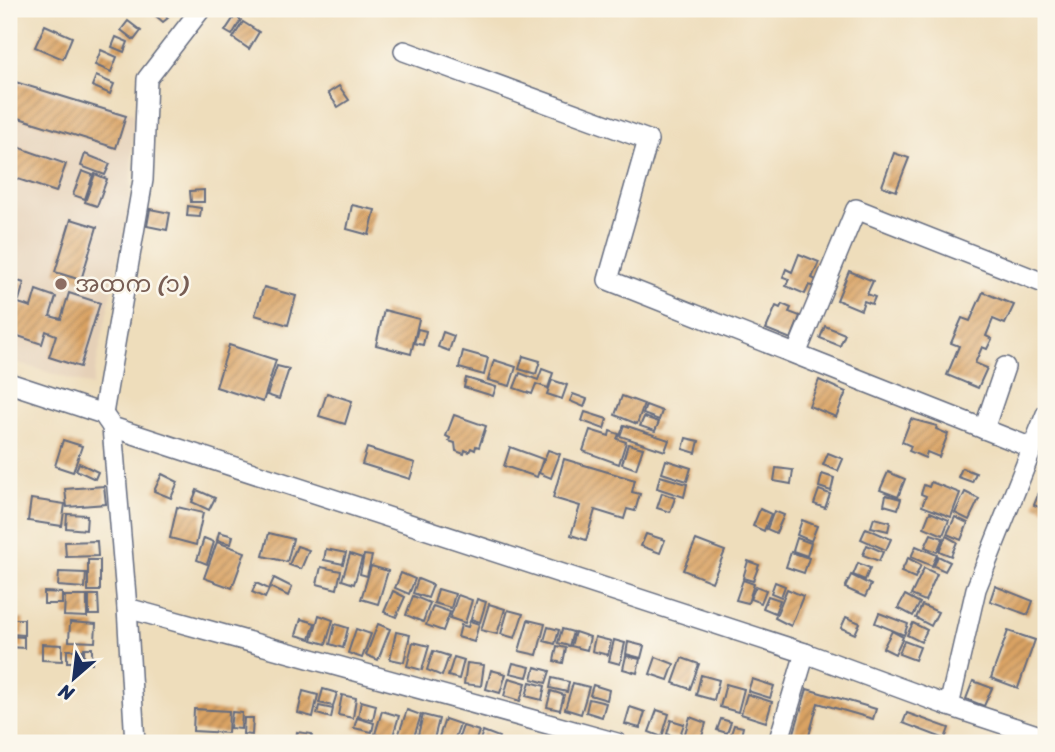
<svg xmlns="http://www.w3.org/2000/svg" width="1055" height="752" viewBox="0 0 1055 752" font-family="Sriracha,'Noto Sans Myanmar',sans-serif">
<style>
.built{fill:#e5d0b7}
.building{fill:url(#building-hatch)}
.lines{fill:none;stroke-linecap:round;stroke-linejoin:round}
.minor-casing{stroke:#656c7f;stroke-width:22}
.minor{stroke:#fff;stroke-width:19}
.education-dot{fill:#8d6e63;stroke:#fbf7ec;stroke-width:2.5}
.labels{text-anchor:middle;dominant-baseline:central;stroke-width:5;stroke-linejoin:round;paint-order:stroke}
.education-label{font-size:23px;fill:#785e54;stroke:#fbf7ec;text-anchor:start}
</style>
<defs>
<pattern id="building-hatch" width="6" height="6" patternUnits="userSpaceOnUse" patternTransform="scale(1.75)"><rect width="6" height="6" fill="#daa363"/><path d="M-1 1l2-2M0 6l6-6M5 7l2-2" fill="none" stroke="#b08555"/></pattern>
</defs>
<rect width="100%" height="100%" fill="#fbf7ec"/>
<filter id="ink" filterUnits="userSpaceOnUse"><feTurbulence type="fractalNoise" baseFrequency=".0143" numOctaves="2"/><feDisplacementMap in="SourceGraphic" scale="14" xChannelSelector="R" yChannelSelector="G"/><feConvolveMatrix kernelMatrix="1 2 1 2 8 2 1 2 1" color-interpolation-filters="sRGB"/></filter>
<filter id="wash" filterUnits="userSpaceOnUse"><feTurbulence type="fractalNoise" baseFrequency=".00686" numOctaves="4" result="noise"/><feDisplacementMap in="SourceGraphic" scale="28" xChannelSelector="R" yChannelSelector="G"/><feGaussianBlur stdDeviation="1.57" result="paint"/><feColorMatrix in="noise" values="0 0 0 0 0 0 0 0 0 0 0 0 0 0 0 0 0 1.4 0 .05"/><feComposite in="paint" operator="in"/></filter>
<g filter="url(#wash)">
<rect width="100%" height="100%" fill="#edb"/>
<path class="built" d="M9,77l125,36 -5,95 -37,178 -83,-26z"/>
<g id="blocks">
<g class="building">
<path d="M139,9h18l11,9 -5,4 -14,-12 -3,4z"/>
<path d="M235,16l6,4 -9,15 -7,-4z"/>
<path d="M128,21l13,10 -7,9 -13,-10z"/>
<path d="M243,22l16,10 -10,17 -16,-11z"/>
<path d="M45,25l27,12 -9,22 -28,-12z"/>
<path d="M116,37l12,5 -4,10 -12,-5z"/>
<path d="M101,50l16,7 -6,15 -16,-7z"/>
<path d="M96,76l18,8 -4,10 -18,-8z"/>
<path d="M12,81l114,35 -10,32 -107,-33v-23z"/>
<path d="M339,86l10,14 -11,7 -10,-14z"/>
<path d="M9,144l57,20 -10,28 -47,-16z"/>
<path d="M894,153l15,5 -13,33 -14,-5z"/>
<path d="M85,154l25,10 -5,11 -24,-9z"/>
<path d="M82,171l11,4 -8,24 -12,-4z"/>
<path d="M95,174l12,5 -10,27 -12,-4z"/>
<path d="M204,190v12h-13l-1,-11z"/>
<path d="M352,205l23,5 -6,25 -22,-6z"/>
<path d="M188,206l13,2 -1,9 -13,-1z"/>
<path d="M150,209l20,4 -3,17 -20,-4z"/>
<path d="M71,219l26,8 -16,53 -26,-8z"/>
<path d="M799,254l20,8 -7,16 4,2 -2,7 -5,-2 -4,9 -19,-8 3,-7 -6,-2 3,-8 6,3z"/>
<path d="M849,271l24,10 -6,13 8,3 -3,7 -8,-3 -3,9 -24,-10z"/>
<path d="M9,278l15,5 -5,17 -10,-4z"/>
<path d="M264,287l32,9 -8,29 -33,-10z"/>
<path d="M36,290l20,7 -6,19 11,3 8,-26 31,10 -20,64 -31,-10 7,-22 -10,-4 -4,13 -33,-11v-33l22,7z"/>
<path d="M983,292l31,13 -9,19 -12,-5 -7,17 6,3 -5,10 -5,-2 -7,16 12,5 -9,20 -31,-13 12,-29 -8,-3 11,-25 8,3z"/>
<path d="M782,304l9,4 -2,4 11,4 -9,23 -25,-10 10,-23 4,2z"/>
<path d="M384,310l35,9 -8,35 -35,-9z"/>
<path d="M825,326l20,8 -5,12 -20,-8z"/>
<path d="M418,329l8,2 -3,14 -9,-2z"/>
<path d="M443,332l11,4 -5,15 -11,-4z"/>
<path d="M229,345l47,15 -13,42 -47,-15z"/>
<path d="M463,351l25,7 -4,17 -25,-7z"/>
<path d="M523,356l17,5 -4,13 -17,-5z"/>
<path d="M494,360l22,7 -6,19 -22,-6z"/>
<path d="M277,366l12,3 -10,30 -12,-4z"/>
<path d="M542,369l11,4 -5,15 -12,-4 -4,10 -18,-6 6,-15 18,7z"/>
<path d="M466,378l30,9 -3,9 -29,-9z"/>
<path d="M552,380l15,5 -5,14 -15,-5z"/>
<path d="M819,380l27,12 -10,25 -27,-11z"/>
<path d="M327,393l25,8 -7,23 -26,-8z"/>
<path d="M573,394l14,5 -3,8 -14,-6z"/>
<path d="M622,396l22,8 -7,20 -22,-9z"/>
<path d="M646,405l16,6 -3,9 -16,-6z"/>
<path d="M585,412l22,7 -3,10 -22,-8z"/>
<path d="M454,415l32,11 -7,21 -3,-1 -1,4 -4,-2 -2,4 -4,-2 -1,4 -8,-3 -1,-8 -6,-2 1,-3 -4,-2z"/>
<path d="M644,417l15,5 -4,9 -15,-5z"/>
<path d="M911,419l26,7 -1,3 12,5 -9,23 -12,-5 -2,6 -16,-7 2,-5 -9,-4z"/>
<path d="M624,425l45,15 -4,11 -45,-15z"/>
<path d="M590,430l19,6 1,-5 9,3 -2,5 9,3 -7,22 -36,-13z"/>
<path d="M686,438l13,3 -3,12 -13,-4z"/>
<path d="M63,440l19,6 -9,26 -18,-6z"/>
<path d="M628,444l15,4 -7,21 -14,-5z"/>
<path d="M510,447l33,12 -6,18 -33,-11z"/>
<path d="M367,448l48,15 -5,16 -48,-15z"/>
<path d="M548,450l12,4 -9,24 -12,-5z"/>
<path d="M828,453l15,6 -5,12 -15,-6z"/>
<path d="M564,459l71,21 -3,12 8,2 -5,17 -8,-2 -3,10 -29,-9 -9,30 -15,-5 9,-29 -27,-8z"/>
<path d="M666,460l25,8 -4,13 -25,-8z"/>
<path d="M79,463l19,9 -3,7 -19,-9z"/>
<path d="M776,468l17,2 -2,14 -17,-3z"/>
<path d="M962,468l14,5 -4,9 -14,-5z"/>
<path d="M888,472l17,7 -7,18 -18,-7z"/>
<path d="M162,474l16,8 -7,16 -17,-7z"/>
<path d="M822,474l12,4 -3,13 -12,-4z"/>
<path d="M1046,475v35l-12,-5z"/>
<path d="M660,476l27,8 -3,13 -27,-9z"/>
<path d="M931,482l29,11 -9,24 -29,-11 4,-10 -5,-2 3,-9 5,2z"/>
<path d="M104,486l2,18 -39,3 -2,-18z"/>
<path d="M197,490l18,8 -6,12 -17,-8z"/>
<path d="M819,490l11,4 -5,14 -11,-4z"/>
<path d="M965,492l14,7 -10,21 -14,-7z"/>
<path d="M662,493l13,5 -5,14 -13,-4z"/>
<path d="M886,495l15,4 -3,10 -14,-4z"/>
<path d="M31,499l34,5 -3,22 -34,-5z"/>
<path d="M177,507l26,6 -7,32 -26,-7z"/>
<path d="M760,509l11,5 -7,17 -11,-5z"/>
<path d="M774,511l10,4 -8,18 -9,-4z"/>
<path d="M930,512l19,8 -6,15 -19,-8z"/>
<path d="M67,514l20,1 -1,15 -20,-2z"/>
<path d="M955,517l13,6 -7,17 -14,-6z"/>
<path d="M874,518l16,4 -2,9 -17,-4z"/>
<path d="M802,520l15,6 -6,15 -14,-6z"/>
<path d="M866,528l25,11 -5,11 -25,-11z"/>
<path d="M219,532l14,4 -2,8 -14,-4z"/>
<path d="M269,533l24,6 -6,23 -24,-6z"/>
<path d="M646,534l19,6 -5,13 -19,-7z"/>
<path d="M931,534l12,4 -6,14 -12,-5z"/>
<path d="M946,536l11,6 -6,14 -12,-5z"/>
<path d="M204,538l10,4 -7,22 -10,-4z"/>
<path d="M797,538l14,5 -4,13 -14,-5z"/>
<path d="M696,540l29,11 -13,31 -29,-12z"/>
<path d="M97,541l1,15 -32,1 -1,-15z"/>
<path d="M217,542l28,10 -13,36 -28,-10z"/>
<path d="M867,545l16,7 -4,9 -16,-6z"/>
<path d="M297,546l12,4 -8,19 -12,-4z"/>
<path d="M916,546l21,9 -5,11 -21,-9z"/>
<path d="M326,549l20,4 -3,11 -19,-4z"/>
<path d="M791,552l18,6 -5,15 -18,-6z"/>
<path d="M350,554l12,4 -8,26 -12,-4z"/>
<path d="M364,555l8,1 -5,20 -7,-2z"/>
<path d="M938,556l12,6 -5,9 -11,-5z"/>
<path d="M908,558l13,7 -6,13 -14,-6z"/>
<rect x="88" y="560" width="12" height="31"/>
<path d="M748,561l11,4 -6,16 -10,-3z"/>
<path d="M858,563l12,5 -5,12 -12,-5z"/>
<path d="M371,566l17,5 -10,33 -17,-5z"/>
<path d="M321,567l20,4 -4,18 -20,-5z"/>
<path d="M924,568l13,6 -12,27 -14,-6z"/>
<path d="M59,572l27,1 -1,15 -27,-2z"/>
<path d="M401,573l14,6 -6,15 -14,-6z"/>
<path d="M851,575l20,10 -6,12 -20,-9z"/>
<path d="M274,578l18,9 -4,9 -18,-9z"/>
<path d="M418,579l15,6 -5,13 -15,-5z"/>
<path d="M743,580l11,4 -6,19 -12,-3z"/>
<path d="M775,582l10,4 -4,11 -10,-4z"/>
<path d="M256,583l13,6 -4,9 -13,-6z"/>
<path d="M756,586l10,4 -5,13 -11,-4z"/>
<path d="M995,586l38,15 -5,14 -38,-14z"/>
<path d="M438,589l17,5 -4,14 -17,-5z"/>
<path d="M787,589l16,7 -12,30 -16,-8z"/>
<path d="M393,591l12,6 -9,20 -12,-5z"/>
<path d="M44,592l18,1v11h-18z"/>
<path d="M89,595h9l1,20h-10z"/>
<path d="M458,595l14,5 -7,23 -15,-5z"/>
<path d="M905,595l15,8 -7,13 -15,-8z"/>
<path d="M65,596h22v21l-23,-1z"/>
<path d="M413,596l17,7 -7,19 -17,-7z"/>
<path d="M768,596l12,4 -5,13 -12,-5z"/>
<path d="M477,599l9,3 -6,20 -9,-3z"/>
<path d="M489,604l16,5 -8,25 -16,-4z"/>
<path d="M922,605l16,7 -7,14 -15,-8z"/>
<path d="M433,606l17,6 -7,19 -17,-6z"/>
<path d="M508,610l15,4 -8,24 -14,-4z"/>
<path d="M879,613l29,11 -4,11 -29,-12z"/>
<path d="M319,615l14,5 -7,24 -14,-4z"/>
<path d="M846,617l14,6 -5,11 -14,-6z"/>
<path d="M9,619h15v16l-15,-1z"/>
<path d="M301,619l14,4 -5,16 -14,-4z"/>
<path d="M528,620l17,4 -8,31 -18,-4z"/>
<path d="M470,621l9,3 -5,18 -16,-5 3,-12 7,2z"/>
<path d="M70,622l26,2 -1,18 -26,-1z"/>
<path d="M913,623l14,7 -6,12 -14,-7z"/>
<path d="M335,624l13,4 -5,20 -13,-4z"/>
<path d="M378,624l12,5 -12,31 -12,-5z"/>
<path d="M548,627l11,3 -4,14 -11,-3z"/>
<path d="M356,629l15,5 -9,24 -14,-5z"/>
<path d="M562,629l11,3 -4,14 -11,-3z"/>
<path d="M892,631l11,6 -8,17 -12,-6z"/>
<path d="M1008,631l27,9 -17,48 -27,-10z"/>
<path d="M396,632l14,3 -6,27 -14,-3z"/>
<path d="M575,632l15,5 -3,13 -16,-4z"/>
<path d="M9,636l15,1v11l-15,-1z"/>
<path d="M595,637l16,4 -3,14 -16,-4z"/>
<path d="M614,640l11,3 -5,21 -11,-3z"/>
<path d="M904,641l16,6 -5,13 -16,-6z"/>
<path d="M413,642l16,4 -7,24 -15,-4z"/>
<path d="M628,642l16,4 -3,12 -15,-4z"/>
<path d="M42,644l20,1v16l-20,-1z"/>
<path d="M557,646l9,2 -3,15 -9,-2z"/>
<rect x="84" y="648" width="8" height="15"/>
<rect x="67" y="650" width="15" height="12"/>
<path d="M433,651l16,5 -7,20 -15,-6z"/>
<path d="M626,656l14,3 -3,14 -14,-4z"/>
<path d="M454,657l10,3 -5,19 -11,-3z"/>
<path d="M656,657l18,7 -6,16 -18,-6z"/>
<path d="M682,658l17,6 -9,25 -17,-6z"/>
<path d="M467,663l17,2 -3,21 -17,-2z"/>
<path d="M513,663l17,4 -3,10 -17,-4z"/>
<path d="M535,667l15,4 -4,12 -14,-4z"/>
<path d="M491,670l15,4 -6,19 -14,-4z"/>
<path d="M701,675l18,5 -5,20 -18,-5z"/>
<path d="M509,678l17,5 -6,18 -16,-5z"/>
<path d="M552,678l17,4 -2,10 -17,-4z"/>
<path d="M752,679l22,7 -4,12 -22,-7z"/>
<path d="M973,681l19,7 -8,18 -18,-7z"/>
<path d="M530,682l15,4 -3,14 -16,-4z"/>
<path d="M573,683l16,4 -8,27 -16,-5z"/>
<path d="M726,684l18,5 -6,23 -18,-5z"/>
<path d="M593,685l16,5 -2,10 -17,-5z"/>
<path d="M323,689l14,4 -4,13 -14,-3z"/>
<path d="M807,689l69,20 -3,10 -55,-16 -11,40h-16z"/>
<path d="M303,691l15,4 -5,22 -15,-4z"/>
<path d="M551,691l13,4 -4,15 -13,-3z"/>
<path d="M747,694l25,8 -6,20 -25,-8z"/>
<path d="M342,695l14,3 -3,20 -15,-3z"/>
<path d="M589,699l17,4 -4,14 -16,-5z"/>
<path d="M361,701l15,4 -3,15 -15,-3z"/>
<path d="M319,706l14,3 -2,9 -14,-4z"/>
<path d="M630,707l15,5 -5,16 -15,-4z"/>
<path d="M194,709l35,2 -1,22 -35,-2z"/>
<path d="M407,710l14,5 -9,28 -15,-4z"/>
<path d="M657,710l12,4 -7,23 -13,-5z"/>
<path d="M382,711l17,5 -7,23 -17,-5z"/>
<path d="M232,712l10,1 -1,16 -11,-1z"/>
<path d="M907,713l42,15 -4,11 -42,-16z"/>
<path d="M423,715l16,4 -6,24h-17z"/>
<path d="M690,717l16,6 -6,20h-18z"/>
<path d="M244,718h9l-1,17 -9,-1z"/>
<path d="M357,718l17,5 -2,9 -18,-4z"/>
<path d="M445,719l15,5 -7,19h-16z"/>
<path d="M721,719l10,3 -4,11 -10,-3z"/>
<path d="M671,720l13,4 -5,14 -12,-4z"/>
<path d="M734,725l9,2 -3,13 -10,-3z"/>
<path d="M463,726l16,5 -4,12h-18z"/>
<path d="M483,731l16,6 -2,6h-18z"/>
<path d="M297,732l15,2 -1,9 -15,-2z"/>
</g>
</g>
</g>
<g filter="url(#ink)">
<use href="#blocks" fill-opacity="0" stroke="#656c7f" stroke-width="2"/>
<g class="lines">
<defs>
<g id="minor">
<path d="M404,51l244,89 -40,140 424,168"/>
<path d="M796,354l60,-145 190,75"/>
<path d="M9,383l94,31 9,13 693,226 144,53 97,32"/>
<path d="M103,414l40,-234 4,-101 54,-70"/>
<path d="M112,427l15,181 8,135"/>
<path d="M984,429l21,-62"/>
<path d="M127,608l490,135"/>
<path d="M949,706l27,-117 70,-175"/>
<path d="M778,743l27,-90"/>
</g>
</defs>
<use href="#minor" class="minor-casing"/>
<use href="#minor" class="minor"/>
</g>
</g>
<circle class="education-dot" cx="61" cy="284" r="7"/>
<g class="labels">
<g class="education-label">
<text x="75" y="284">အထက (၁)</text>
</g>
</g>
<rect width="1055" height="752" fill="none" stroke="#fbf7ec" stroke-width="35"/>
<g transform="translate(74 678) rotate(208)" stroke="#fbf7ec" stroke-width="5" paint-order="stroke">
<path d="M0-5L12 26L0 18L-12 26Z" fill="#1b2f5e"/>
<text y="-10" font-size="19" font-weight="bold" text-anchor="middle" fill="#1b2f5e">N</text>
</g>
</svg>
